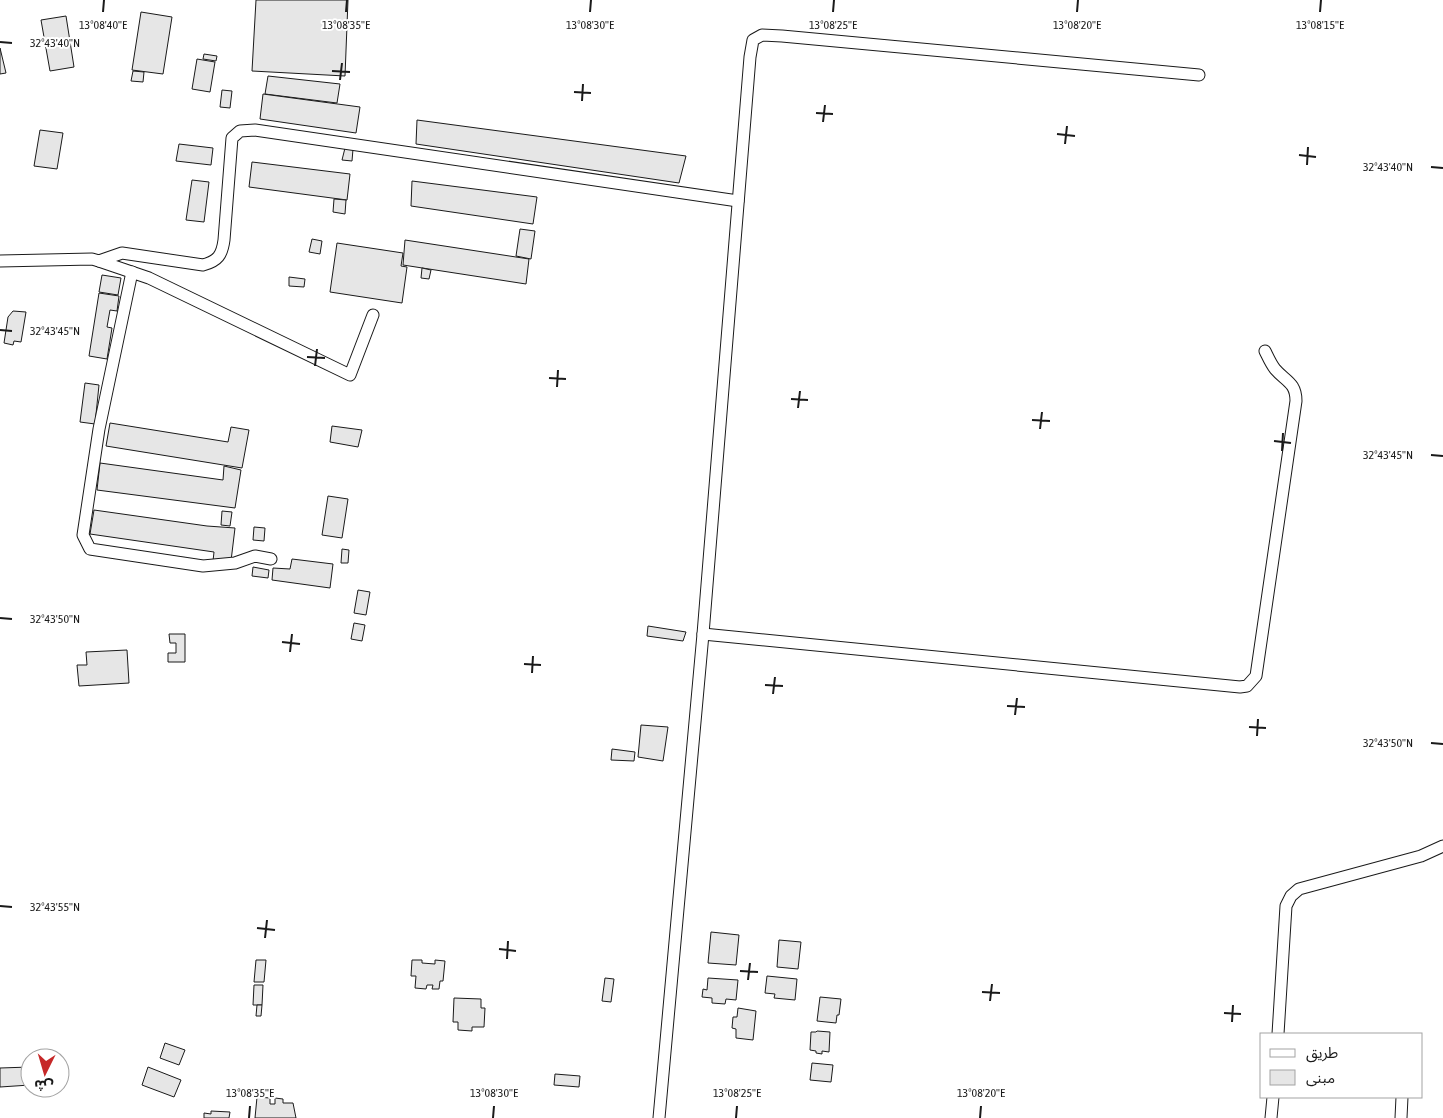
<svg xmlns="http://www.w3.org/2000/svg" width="1443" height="1118" viewBox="0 0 1443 1118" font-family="'Asap Condensed','Noto Sans Arabic',sans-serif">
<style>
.building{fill:#e6e6e6;stroke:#1a1a1a}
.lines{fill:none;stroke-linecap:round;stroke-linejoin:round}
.minor-casing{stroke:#1a1a1a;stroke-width:13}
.minor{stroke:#fff;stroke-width:11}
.ticks{fill:none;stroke:#1a1a1a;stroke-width:2}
.ticks-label{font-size:12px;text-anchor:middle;fill:#1a1a1a;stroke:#fff;stroke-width:4;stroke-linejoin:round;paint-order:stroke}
</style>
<rect width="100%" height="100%" fill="#fff"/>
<g class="building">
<path d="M256,0h92l-3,76 -93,-5z"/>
<path d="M141,12l31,5 -9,57 -31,-4z"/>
<path d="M66,16l8,51 -24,4 -9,-51z"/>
<path d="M0,48l6,25 -6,1z"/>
<path d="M204,54l13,2 -1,5 -13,-2z"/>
<path d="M197,59l18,3 -5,30 -18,-3z"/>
<path d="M133,71l11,1 -1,10 -12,-1z"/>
<path d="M268,76l72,8 -3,19 -72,-9z"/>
<path d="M222,90l10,1 -2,17 -10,-1z"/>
<path d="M263,94l97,13 -4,26 -96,-14z"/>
<path d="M417,120l269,36 -7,27 -263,-39z"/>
<path d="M40,130l23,3 -6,36 -23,-3z"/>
<path d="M179,144l34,4 -2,17 -35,-4z"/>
<path d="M345,148l8,1 -1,12 -10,-1z"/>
<path d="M252,162l98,12 -3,26 -98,-13z"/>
<path d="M192,180l17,2 -5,40 -18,-2z"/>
<path d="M412,181l125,16 -4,27 -122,-18z"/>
<path d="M334,199l12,1 -1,14 -12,-2z"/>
<path d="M520,229l15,2 -4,28 -15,-3z"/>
<path d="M312,239l10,2 -2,13 -11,-2z"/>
<path d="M405,240l124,19 -3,25 -123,-19z"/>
<path d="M337,243l66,10 -2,13 6,1 -5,36 -72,-11z"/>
<path d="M422,268l9,2 -2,9 -8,-1z"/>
<path d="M102,275l19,3 -3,17 -19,-3z"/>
<path d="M289,277l16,2 -1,8 -15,-1z"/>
<path d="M99,293l20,3 -2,15 -7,-1 -3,17 5,1 -5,31 -18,-3z"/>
<path d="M13,311l13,1 -5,30 -7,-1 -1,4 -9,-2 4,-26z"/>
<path d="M85,383l14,2 -4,39 -15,-2z"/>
<path d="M110,423l118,19 3,-15 18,3 -7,38 -136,-22z"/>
<path d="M332,426l30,4 -4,17 -28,-5z"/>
<path d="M100,463l123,17 1,-14 17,4 -6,38 -138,-18z"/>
<path d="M328,496l20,3 -6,39 -20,-3z"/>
<path d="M94,510l113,16 28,2 -4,33h-18l1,-9 -124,-18z"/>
<path d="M222,511l10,1 -2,14 -9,-1z"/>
<path d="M254,527l11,1 -1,13 -11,-1z"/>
<path d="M342,549l7,1 -1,13h-7z"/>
<path d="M292,559l41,5 -3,24 -58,-8 1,-12 17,1z"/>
<path d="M253,567l16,3 -1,8 -16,-2z"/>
<path d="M358,590l12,2 -4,23 -12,-2z"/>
<path d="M354,623l11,2 -3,16 -11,-2z"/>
<path d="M648,626l38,6 -3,9 -36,-5z"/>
<path d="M169,634h16v28h-17v-9h8v-10h-6z"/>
<path d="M127,650l2,33 -50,3 -2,-21h10l-1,-13z"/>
<path d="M641,725l27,2 -5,34 -25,-4z"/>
<path d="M612,749l23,3 -1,9 -23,-1z"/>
<path d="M711,932l28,3 -3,30 -28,-2z"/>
<path d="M779,940l22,2 -3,27 -21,-2z"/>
<path d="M256,960h10l-2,22h-10z"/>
<path d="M412,960h10v3l13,1v-4l10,1 -2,20h-3l-1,8h-7l1,-4h-6l-1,4 -11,-1 1,-12h-5z"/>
<path d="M767,976l30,3 -2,21 -21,-2 1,-4 -10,-1z"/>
<path d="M605,978l9,1 -3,23 -9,-1z"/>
<path d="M708,978l30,2 -2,20 -10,-1 -1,5 -13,-1v-5l-10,-1 1,-8 4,1z"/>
<path d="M254,985h9l-1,20h-9z"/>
<path d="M820,997l21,2 -2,16h-2l-1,8 -19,-2z"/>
<path d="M454,998l27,1v9h4l-1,19h-12v4l-14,-1v-8h-5z"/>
<path d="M257,1005h5l-1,11h-5z"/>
<path d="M738,1008l18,3 -3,29 -17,-2v-9l-4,-1 1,-11h4z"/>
<path d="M817,1031l13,1 -1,20 -7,-1v3l-6,-1v-2l-6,-1 1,-18h5z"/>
<path d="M165,1043l20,7 -6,15 -19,-7z"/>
<path d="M812,1063l21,2 -2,17 -21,-2z"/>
<path d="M30,1067v18l-30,2v-19z"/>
<path d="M148,1067l33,13 -7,17 -32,-12z"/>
<path d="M555,1074l25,2 -1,11 -25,-2z"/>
<path d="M257,1097l13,1v6h5v-6l8,1v4h10l3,15h-41z"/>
<path d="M211,1111l19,1 -1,6h-25v-5l7,1z"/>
</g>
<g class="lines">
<defs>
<g id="minor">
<path d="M0,261l92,-2 7,2 23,-8 81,12c15,-4 19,-10 21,-25l8,-102 8,-7 15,-1 483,71"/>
<path d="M99,261l50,17 201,97 23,-60"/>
<path d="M132,272l-33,157 -16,106 7,14 113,17 32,-3 20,-7 16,3"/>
<path d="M703,634l537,53 7,-1 9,-10 40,-275c0,-19 -11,-20 -21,-32 -4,-5 -7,-12 -10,-18"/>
<path d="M1278,1034l8,-128 5,-10 8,-7 122,-33 22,-10"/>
<path d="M659,1118l44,-484 47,-577 3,-17 9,-5 20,1 417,39"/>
<path d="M1271,1118l2,-21"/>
<path d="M1401,1118l1,-21"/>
</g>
</defs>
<use href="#minor" class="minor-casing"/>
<use href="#minor" class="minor"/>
</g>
<path class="ticks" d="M103,12l1,-12M346,12l1,-12M590,12l1,-12M833,12l1,-12M1077,12l1,-12M1320,12l1,-12M0,42l12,1M332,71l18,1M340,80l2,-17M574,92l17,1M582,101l1,-17M816,113l17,1M823,122l2,-17M1057,134l18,2M1065,144l2,-18M1299,155l17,2M1307,165l1,-18M1431,167l12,1M0,330l12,1M307,357l18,1M315,366l2,-17M549,378l17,1M557,387l1,-17M791,399l17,1M798,408l2,-17M1032,420l18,1M1040,429l2,-17M1274,441l17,2M1282,451l1,-18M1431,455l12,1M0,618l12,1M282,642l18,2M290,652l2,-18M524,664l17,1M532,673l1,-17M765,685l18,1M773,694l2,-17M1007,706l18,1M1015,715l2,-17M1249,727l17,1M1257,736l1,-17M1431,743l12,1M0,906l12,1M257,928l18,2M265,938l2,-18M499,949l17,2M507,959l1,-18M740,971l18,1M748,980l2,-17M982,992l18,1M990,1001l2,-17M1224,1013l17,1M1232,1022l1,-17M249,1118l1,-12M493,1118l1,-12M736,1118l1,-12M980,1118l1,-12"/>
<g class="ticks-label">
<text x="103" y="29">13°08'40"E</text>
<text x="346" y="29">13°08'35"E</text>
<text x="590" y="29">13°08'30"E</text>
<text x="833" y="29">13°08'25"E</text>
<text x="1077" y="29">13°08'20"E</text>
<text x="1320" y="29">13°08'15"E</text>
<text x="55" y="47">32°43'40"N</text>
<text x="1388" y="171">32°43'40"N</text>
<text x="55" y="335">32°43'45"N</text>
<text x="1388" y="459">32°43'45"N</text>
<text x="55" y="623">32°43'50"N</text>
<text x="1388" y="747">32°43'50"N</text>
<text x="55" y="911">32°43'55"N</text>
<text x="250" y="1097">13°08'35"E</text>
<text x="494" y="1097">13°08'30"E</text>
<text x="737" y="1097">13°08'25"E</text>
<text x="981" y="1097">13°08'20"E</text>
</g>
<rect x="1260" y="1033" width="162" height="65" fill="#ffffff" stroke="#a3a3a3"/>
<rect x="1270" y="1049" width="25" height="8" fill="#ffffff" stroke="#a3a3a3"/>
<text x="1306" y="1058" font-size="15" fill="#1a1a1a">طريق</text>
<rect x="1270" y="1070" width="25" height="15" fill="#e6e6e6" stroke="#a3a3a3"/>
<text x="1306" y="1083" font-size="15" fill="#1a1a1a">مبنى</text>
<g transform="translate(45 1073) rotate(185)"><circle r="24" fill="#ffffff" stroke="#a3a3a3"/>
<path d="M0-4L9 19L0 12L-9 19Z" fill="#c62828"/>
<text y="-8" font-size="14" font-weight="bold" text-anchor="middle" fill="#1a1a1a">ش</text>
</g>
</svg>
